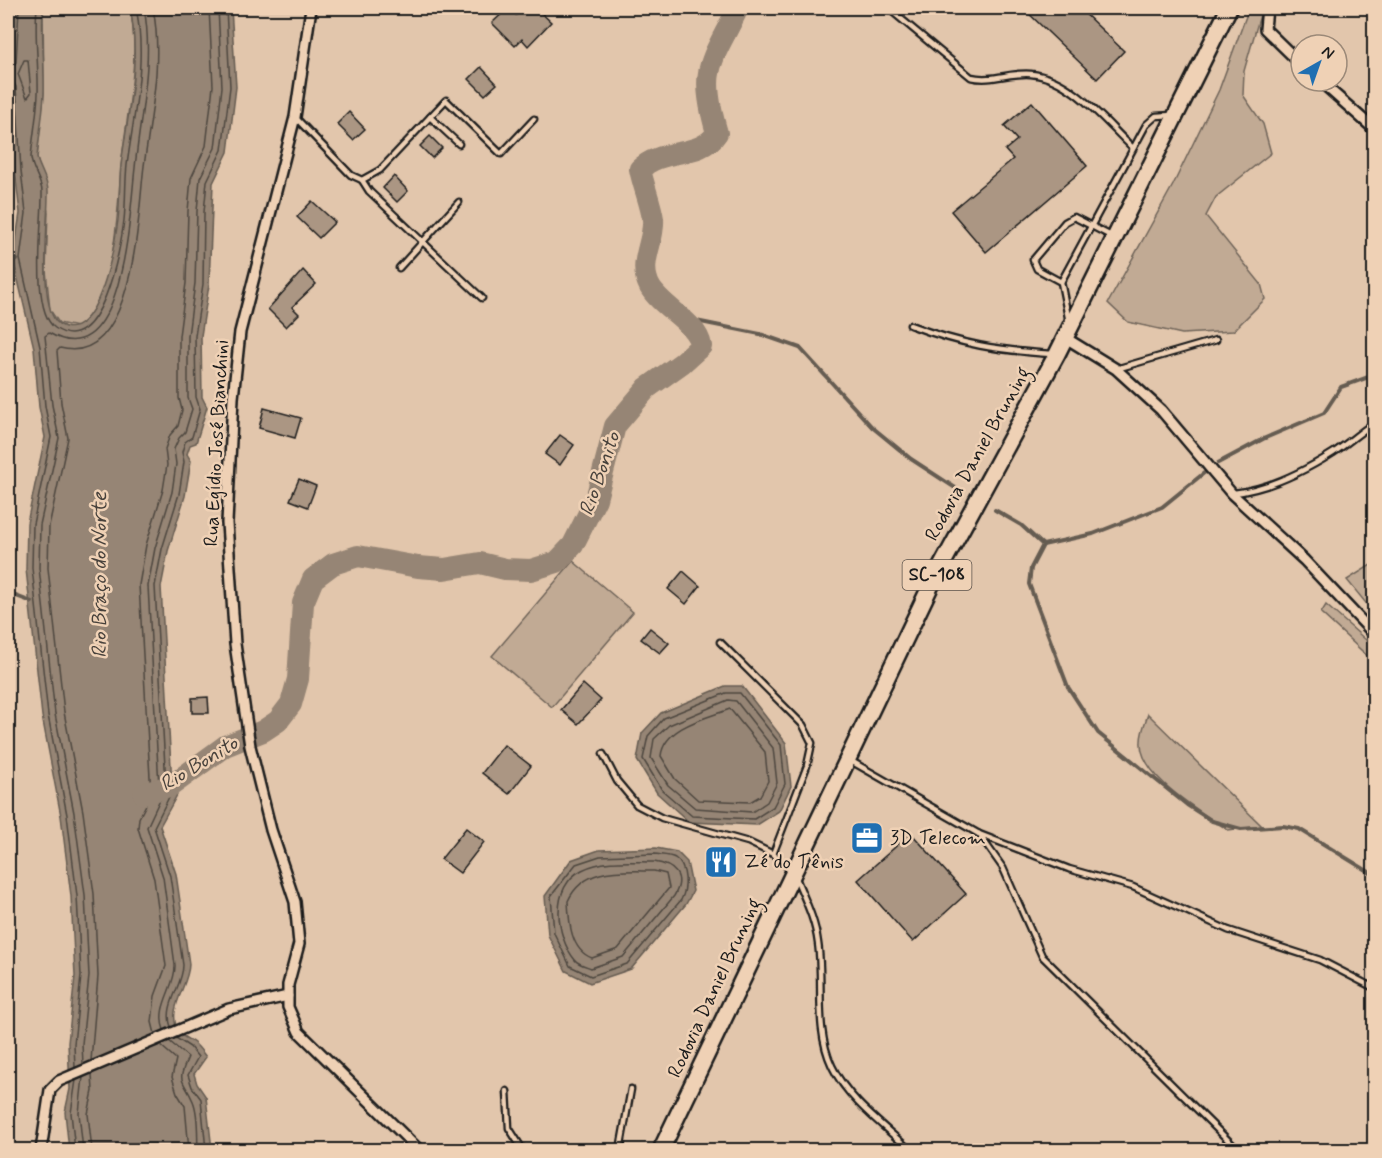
<svg xmlns="http://www.w3.org/2000/svg" width="1382" height="1158" viewBox="0 0 1382 1158" font-family="Mynerve,sans-serif">
<style>
.green{fill:#c1aa94;stroke:#6e6358;stroke-width:1.5}
.water{fill:#968574;stroke:#655b51;stroke-width:1.5}
.lines{fill:none;stroke-linecap:round;stroke-linejoin:round}
.shore{stroke:#4d463f;stroke-width:1.5}
.stream{stroke:#655b51;stroke-width:4}
.river{stroke:#968574;stroke-width:22}
.building{fill:#ab9683;stroke:#1c1c1c;stroke-width:1.5}
.service-casing{stroke:#1c1c1c;stroke-width:9}
.minor-casing{stroke:#1c1c1c;stroke-width:14}
.primary-casing{stroke:#1c1c1c;stroke-width:20}
.service{stroke:#efd1b5;stroke-width:4.5}
.minor{stroke:#efd1b5;stroke-width:9}
.primary{stroke:#efd1b5;stroke-width:15}
.labels{text-anchor:middle;dominant-baseline:central;stroke-width:5;stroke-linejoin:round;paint-order:stroke}
.shield{fill:#efd1b5;stroke:#5b524a;stroke-width:1.5}
.shield-label{font-size:18px;font-weight:bold;fill:#1c1c1c}
.street-label{font-size:20px;fill:#1c1c1c;stroke:#efd1b5}
.poi-label{font-size:20px;fill:#1c1c1c;stroke:#efd1b5;text-anchor:start}
.water-label{font-size:21px;font-style:italic;fill:#47413b;stroke:#efd1b5}
</style>
<rect width="100%" height="100%" fill="#e2c6ac"/>
<filter id="ink" filterUnits="userSpaceOnUse"><feTurbulence type="fractalNoise" baseFrequency=".0167" numOctaves="2"/><feDisplacementMap in="SourceGraphic" scale="12" xChannelSelector="R" yChannelSelector="G"/><feConvolveMatrix kernelMatrix="1 2 1 2 8 2 1 2 1" color-interpolation-filters="sRGB"/></filter>
<g filter="url(#ink)">
<g class="green">
<path d="M43,8h87c11,54 -4,106 -9,160 -4,44 -4,131 -44,159l-18,-4 -9,-13 -4,-40 2,-58 -11,-54 7,-65z"/>
<path d="M1249,8h13l-18,63 -1,24 20,29 8,29 -55,44 -10,19 55,68 4,15 -32,32 -51,3 -54,-12 -20,-19 65,-118 46,-95z"/>
<path d="M573,561l60,51 -81,95 -60,-51z"/>
<path d="M1374,563v50l-27,-33z"/>
<path d="M1326,605l48,42v15l-53,-49z"/>
<path d="M1148,714l114,112 -34,4c-26,-18 -90,-54 -87,-89 0,-9 4,-18 7,-27z"/>
</g>
<g class="water">
<path d="M13,8h30c-2,28 2,57 1,86 -1,21 -5,42 -7,63 0,7 11,22 11,34 1,25 -11,118 11,133 39,24 56,-82 59,-104 2,-18 1,-37 3,-55 7,-52 20,-105 9,-157h101l5,79 -8,65 -15,31 -4,102 -8,51 1,61 5,10 -11,36 -6,2 -3,9 4,7 -6,35 -17,55 -7,36 11,198 5,10 -17,31 16,48 13,90c0,22 -24,46 -10,68 3,5 10,7 15,11 5,4 8,9 12,14l-12,17 3,10 9,13 6,53h-143l-4,-38 5,-23 -2,-46 7,-67 -4,-80 -10,-80 -19,-100 -16,-147 1,-46 18,-86 -6,-30 -5,-59 -21,-89 7,-46 -5,-41 -5,-99z"/>
<path d="M725,686h17l44,57 5,43 -12,25 -22,14 -68,-3 -32,-29 -20,-33 5,-27 19,-20z"/>
<path d="M656,848l21,4 10,10 6,29 -7,13 -55,65 -41,14 -24,-12 -18,-36 -3,-39 26,-36 28,-10z"/>
</g>
<g class="lines">
<g class="shore">
<path d="M37,8c-3,28 2,57 1,86 -1,21 -5,42 -7,63 0,11 10,22 11,34 1,30 -12,119 13,137 46,33 66,-82 69,-108 2,-18 1,-37 3,-55 7,-52 20,-105 9,-157"/>
<path d="M28,60l3,33 -4,5 -9,-24 6,-14z"/>
<path d="M8,68l5,-2 3,-4 3,-54"/>
<path d="M8,80l5,1 3,6 5,84 5,42 -6,46 20,88 5,59 6,31 -18,87 -1,44 16,147 19,100 10,81 4,80 -7,68 1,24"/>
<path d="M726,693h14l41,52 4,39 -12,23 -19,12 -62,-3 -30,-26 -19,-31 5,-23 16,-18z"/>
<path d="M728,700l8,1 37,47 4,35 -10,19 -15,10 -57,-4 -27,-23 -17,-27 3,-19 15,-14z"/>
<path d="M730,709l35,43 3,29 -8,15 -10,6 -52,-2 -23,-21 -14,-23c3,-29 45,-38 69,-47z"/>
<path d="M655,854c6,1 15,1 20,4 13,9 12,31 6,42l-54,64 -36,12 -21,-10 -16,-33 -3,-37 25,-32 24,-8z"/>
<path d="M654,862c20,3 32,14 20,34l-51,61 -32,11c-5,-2 -13,-4 -16,-8 -20,-24 -25,-74 7,-90 22,-11 48,-8 72,-8z"/>
<path d="M654,871l12,3 3,14 -51,61 -26,9c-22,-8 -23,-37 -24,-57 16,-35 54,-30 86,-30z"/>
<path d="M171,1027c-8,-22 12,-41 12,-62l-13,-89 -16,-49 16,-32 -4,-10 -11,-199 7,-37 17,-55 5,-32 -2,-10 3,-10 7,-5 8,-28 -4,-12 -1,-61 8,-52 1,-72 3,-31 15,-31 8,-63 -4,-79"/>
<path d="M164,1030c-9,-24 12,-43 11,-65l-12,-88 -16,-50 15,-32 -3,-9 -11,-200 7,-38 17,-56 4,-28 -2,-15 5,-11 6,-6 7,-23 -4,-11v-62l7,-53 2,-72 3,-33 15,-30 7,-61 -4,-79"/>
<path d="M155,1034l-3,-12 3,-26 11,-30 -12,-87 -16,-51 1,-10 12,-23 -12,-210 7,-40 17,-55 4,-25 -2,-16 5,-14 8,-9 4,-16 -3,-12v-62l7,-53 2,-72 3,-33 15,-32 7,-60 -4,-78"/>
<path d="M176,1038l14,9 8,10 -10,18 4,12 9,12 5,51"/>
<path d="M169,1041l19,16c-12,28 -5,20 5,44 6,14 4,35 5,49"/>
<path d="M160,1045l16,14 -4,18 5,16 8,13 4,44"/>
<path d="M91,1061l7,-85 -4,-82 -11,-82 -19,-100 -16,-144 1,-42 19,-88 -7,-35 -4,-52 3,-3c76,20 78,-138 84,-182 7,-52 19,-106 9,-158"/>
<path d="M83,1064l-1,-20 7,-68 -4,-81 -11,-82 -19,-99 -16,-146 1,-43 19,-87 -7,-33 -7,-69 4,-3c76,45 81,-126 86,-165 5,-54 19,-107 9,-160"/>
<path d="M75,1150l-4,-37 5,-33"/>
<path d="M83,1150l-4,-37 4,-36"/>
<path d="M92,1150l-4,-36 5,-23 -1,-17"/>
</g>
<g class="stream">
<path d="M8,254l9,6"/>
<path d="M687,325l9,-4 64,13 40,14 72,79 39,32 49,32"/>
<path d="M1218,463l45,-24 61,-26 17,-26 33,-12"/>
<path d="M995,510l26,15 22,20"/>
<path d="M1043,545l-12,23 -2,16 39,103 30,46 89,72 25,16 29,8 42,-3 16,3 75,46"/>
<path d="M1043,545l50,-11 69,-27 42,-34"/>
<path d="M8,593l24,9"/>
</g>
<path class="river" d="M144,794l28,-9 53,-39 38,-15 15,-10 13,-17 7,-25 5,-76 10,-24 20,-15 25,-8 60,11 26,2 36,-6 25,6 26,1 26,-8 16,-17 23,-46 19,-73 32,-38 35,-25 19,-17c-4,-24 -39,-38 -51,-59 -13,-24 5,-45 3,-68 -2,-15 -10,-34 -13,-50 23,-22 60,-10 77,-36 -19,-65 -6,-69 21,-125"/>
</g>
<g class="building">
<path d="M508,8l8,7 7,-7h13l15,14 -23,24 -6,-7 -7,7 -23,-23z"/>
<path d="M1023,8h56l45,43 -27,28z"/>
<path d="M481,67l16,17 -12,11 -16,-16z"/>
<path d="M1032,102l55,64 -101,86 -35,-41 62,-52 -8,-9 12,-10 -13,-14z"/>
<path d="M349,112l16,17 -12,11 -16,-16z"/>
<path d="M430,136l12,12 -10,10 -12,-12z"/>
<path d="M394,176l14,15 -11,11 -14,-14z"/>
<path d="M312,201l23,21 -16,16 -22,-21z"/>
<path d="M303,270l13,14 -24,23 7,7 -13,13 -18,-18z"/>
<path d="M264,408l37,10 -6,20 -36,-10z"/>
<path d="M560,435l14,10 -14,20 -15,-11z"/>
<path d="M299,479l17,7 -8,21 -18,-7z"/>
<path d="M683,571l17,15 -14,18 -18,-15z"/>
<path d="M650,628l19,15 -9,10 -19,-14z"/>
<path d="M583,684l18,16 -23,24 -17,-14z"/>
<path d="M208,697l1,16h-17v-15z"/>
<path d="M504,745l27,21 -22,28 -27,-21z"/>
<path d="M466,828l18,14 -24,31 -19,-14z"/>
<path d="M911,833l55,61 -53,48 -55,-62z"/>
</g>
<g class="lines">
<defs>
<g id="service">
<path d="M888,8l83,69c21,5 39,-5 60,-3 41,4 74,48 102,74"/>
<path d="M295,117l56,58 11,5 18,-10 66,-70 55,54 33,-35"/>
<path d="M430,117l29,27"/>
<path d="M362,180l7,11 113,107"/>
<path d="M399,268l60,-66"/>
<path d="M1061,282l-24,-13 -4,-9 32,-38 9,-5 39,20"/>
<path d="M1069,322l-8,-40 85,-157 10,-9 17,-1"/>
<path d="M910,325c53,20 86,25 143,29"/>
<path d="M1116,369l100,-29"/>
<path d="M1234,493c35,-4 69,-21 99,-40 14,-9 27,-21 41,-30"/>
<path d="M720,642l83,83 9,18 -5,23 -34,88 19,17"/>
<path d="M603,754l14,27 20,24 25,13 86,24 25,12"/>
<path d="M851,761l128,73 90,35 64,18 95,43 92,30 54,28"/>
<path d="M979,834l24,34 39,88 196,194"/>
<path d="M796,878c9,22 19,41 22,65 6,41 -4,85 14,123 16,34 51,59 78,84"/>
<path d="M507,1091l2,37 14,22"/>
<path d="M620,1150l11,-61"/>
</g>
<g id="minor">
<path d="M311,8l-16,109 -55,215 -7,66 -6,125 8,121 15,102 21,84 24,72 4,42 -11,41v22l11,25 120,118"/>
<path d="M1267,8l-2,21 36,35"/>
<path d="M1320,81l54,48"/>
<path d="M1064,337l52,32 45,41 71,84 72,66 70,74"/>
<path d="M41,1150l9,-60 9,-9 170,-72 59,-13"/>
</g>
<path id="primary" d="M661,1150l269,-563 127,-233 172,-346"/>
</defs>
<use href="#service" class="service-casing"/>
<use href="#minor" class="minor-casing"/>
<use href="#primary" class="primary-casing"/>
<use href="#service" class="service"/>
<use href="#minor" class="minor"/>
<use href="#primary" class="primary"/>
</g>
</g>
<defs>
<symbol id="office-square" viewBox="-11 -11 22 22"><rect x="-9" y="-9" width="18" height="18" rx="4" fill="#1f6fb2" stroke="#efd1b5"/><path d="M-6-3h4V-5.5h4V-3h4V5H-6ZM-1-4.5V-3h2v-1.5ZM-6 0V1H6V0Z" fill="#fff"/></symbol>
<symbol id="restaurant-square" viewBox="-11 -11 22 22"><rect x="-9" y="-9" width="18" height="18" rx="4" fill="#1f6fb2" stroke="#efd1b5"/><path d="M-5-6h1v4h1v-4h1v4h1v-4h1v5L-1.5 .5V6h-2V.5L-5-1ZM5-6V6H3V1.5H1.5Q1.5-4 5-6Z" fill="#fff"/></symbol>
</defs>
<g fill-rule="evenodd">
<use href="#office-square" x="848" y="819" width="38" height="38"/>
<use href="#restaurant-square" x="702" y="843" width="38" height="38"/>
</g>
<g class="labels">
<rect class="shield" x="902.5" y="560" width="69" height="30" rx="4.5"/>
<g class="shield-label">
<text x="937" y="575">SC-108</text>
</g>
<g class="street-label">
<text transform="translate(217 443) rotate(-87)">Rua Egídio José Bianchini</text>
<text transform="translate(978 454) rotate(-61)">Rodovia Daniel Bruning</text>
<text transform="translate(715 988) rotate(-65)">Rodovia Daniel Bruning</text>
</g>
<g class="poi-label">
<text x="890" y="838">3D Telecom</text>
<text x="744" y="862">Zé do Tênis</text>
</g>
<g class="water-label">
<text transform="translate(600 474) rotate(-71)">Rio Bonito</text>
<text transform="translate(100 575) rotate(-90)">Rio Braço do Norte</text>
<text transform="translate(199 764) rotate(-31)">Rio Bonito</text>
</g>
</g>
<rect width="1382" height="1158" fill="none" stroke="#efd1b5" stroke-width="30"/>
<rect x="15" y="15" width="1352" height="1128" fill="none" stroke="#1c1c1c" stroke-width="2" filter="url(#ink)"/>
<g transform="translate(1319 63) rotate(40)"><circle r="28" fill="#efd1b5" stroke="#9b8978" stroke-width="1.5"/>
<path d="M0-4.5L10 22L0 15L-10 22Z" fill="#1f6fb2"/>
<text y="-9" font-size="16" font-weight="bold" text-anchor="middle" fill="#1c1c1c">N</text>
</g>
</svg>
